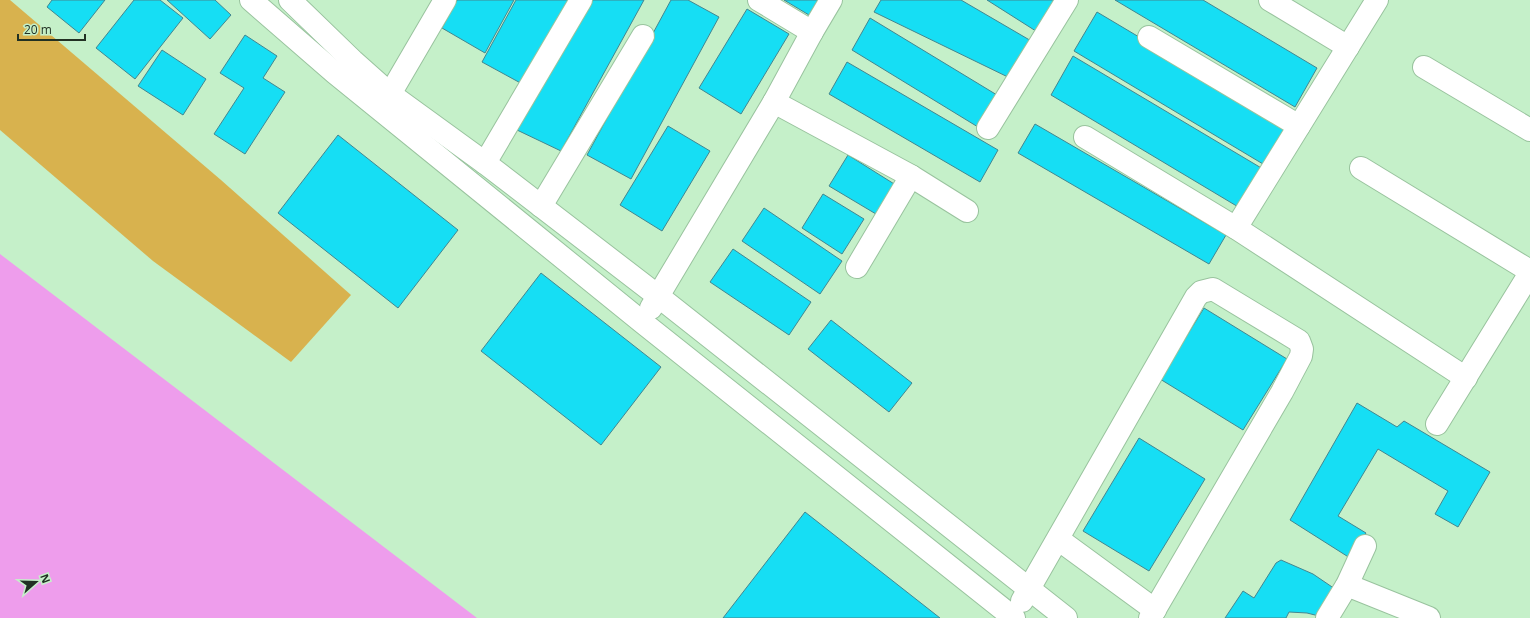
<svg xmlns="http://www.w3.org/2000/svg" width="1530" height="618" viewBox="0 0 1530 618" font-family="'Open Sans',sans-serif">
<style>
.green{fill:#d8b24e}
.water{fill:#ee9dec}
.building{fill:#16def4;stroke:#438690}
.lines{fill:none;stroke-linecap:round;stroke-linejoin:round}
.minor-casing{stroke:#99c39e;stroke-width:24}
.minor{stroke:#fff;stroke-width:22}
</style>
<rect width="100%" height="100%" fill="#c5f0c9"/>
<path class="green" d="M0,0h10l211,180 130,115 -60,67 -138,-101 -153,-131z"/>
<path class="water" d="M0,254l477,364h-477z"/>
<g class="building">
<path d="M52,0h53l-26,33 -32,-26z"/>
<path d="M134,0h26l23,18 -48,61 -39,-31z"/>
<path d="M167,0h48l16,15 -21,24z"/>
<path d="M457,0h57l-29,53 -43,-25z"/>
<path d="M516,0h57l-47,86 -44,-24z"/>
<path d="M588,0h56l-83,151 -44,-21z"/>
<path d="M671,0h17l31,17 -88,162 -44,-24z"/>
<path d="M784,0h34l-9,15z"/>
<path d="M881,0h80l72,42 -21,37 -138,-67z"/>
<path d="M987,0h75l-23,33z"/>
<path d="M1115,0h88l114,68 -22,39z"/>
<path d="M747,9l42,25 -48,80 -42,-26z"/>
<path d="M1097,12l190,113 -24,39 -189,-113z"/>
<path d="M870,18l127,77 -19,32 -126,-77z"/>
<path d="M245,35l32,21 -14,22 22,14 -40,62 -31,-20 30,-46 -24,-15z"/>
<path d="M162,50l44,29 -23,36 -45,-29z"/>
<path d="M1073,56l190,113 -23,39 -189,-113z"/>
<path d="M847,62l151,88 -18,32 -151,-88z"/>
<path d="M1035,124l191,111 -17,29 -191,-111z"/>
<path d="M668,126l42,25 -48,80 -42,-26z"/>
<path d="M338,135l120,95 -60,78 -120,-95z"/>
<path d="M848,155l51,32 -18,30 -52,-31z"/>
<path d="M823,194l41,25 -22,35 -40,-26z"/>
<path d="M764,208l78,53 -22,33 -78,-53z"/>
<path d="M733,249l78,53 -22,33 -79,-53z"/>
<path d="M541,273l120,94 -60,78 -120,-94z"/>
<path d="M1204,308l83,51 -44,71 -83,-51z"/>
<path d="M831,320l81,63 -23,29 -81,-63z"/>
<path d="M1357,403l40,24 7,-6 86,51 -32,55 -23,-13 13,-23 -70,-42 -40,67 28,17 -16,25 -60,-38z"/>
<path d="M1139,438l66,41 -56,92 -66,-40z"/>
<path d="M805,512l135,106h-217z"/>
<path d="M1281,560l32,14 25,17 -19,25 -12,-3 -18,-1 -3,6h-61l18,-27 11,7 22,-35z"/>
</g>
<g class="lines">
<defs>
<g id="minor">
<path d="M251,0l84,73 307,249 372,296"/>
<path d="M290,0l63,61 37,33 95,69 173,133 408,322"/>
<path d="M759,0l53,32"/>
<path d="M1270,0l78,47"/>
<path d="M1149,37l150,89"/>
<path d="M1424,67l106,63"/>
<path d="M774,102l137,74 56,35"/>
<path d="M383,106l62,-106"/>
<path d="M988,128l79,-128"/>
<path d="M1085,137l151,91 230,150"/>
<path d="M485,163l96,-163"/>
<path d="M1361,168l169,103"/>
<path d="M541,206l102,-170"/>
<path d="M1236,228l141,-228"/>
<path d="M857,267l54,-91"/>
<path d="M651,308l123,-206 38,-70 19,-32"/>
<path d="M1437,424l93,-151"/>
<path d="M1058,539l97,71"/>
<path d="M1347,585l82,33"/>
<path d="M1022,601l174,-304 5,-5 12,-3 86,52 3,8 -1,7 -19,36 -132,226"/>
<path d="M1327,618l20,-33 18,-39"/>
</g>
</defs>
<use href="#minor" class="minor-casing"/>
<use href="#minor" class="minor"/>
</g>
<g transform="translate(36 582) rotate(70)" stroke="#c5f0c9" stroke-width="3" paint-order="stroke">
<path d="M0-3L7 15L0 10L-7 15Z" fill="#213123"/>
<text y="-6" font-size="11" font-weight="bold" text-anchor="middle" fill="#213123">N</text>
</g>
<path d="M18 34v6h67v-6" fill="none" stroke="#213123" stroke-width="2"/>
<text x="24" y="34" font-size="12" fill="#213123" stroke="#c5f0c9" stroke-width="3" paint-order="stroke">20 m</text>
</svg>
